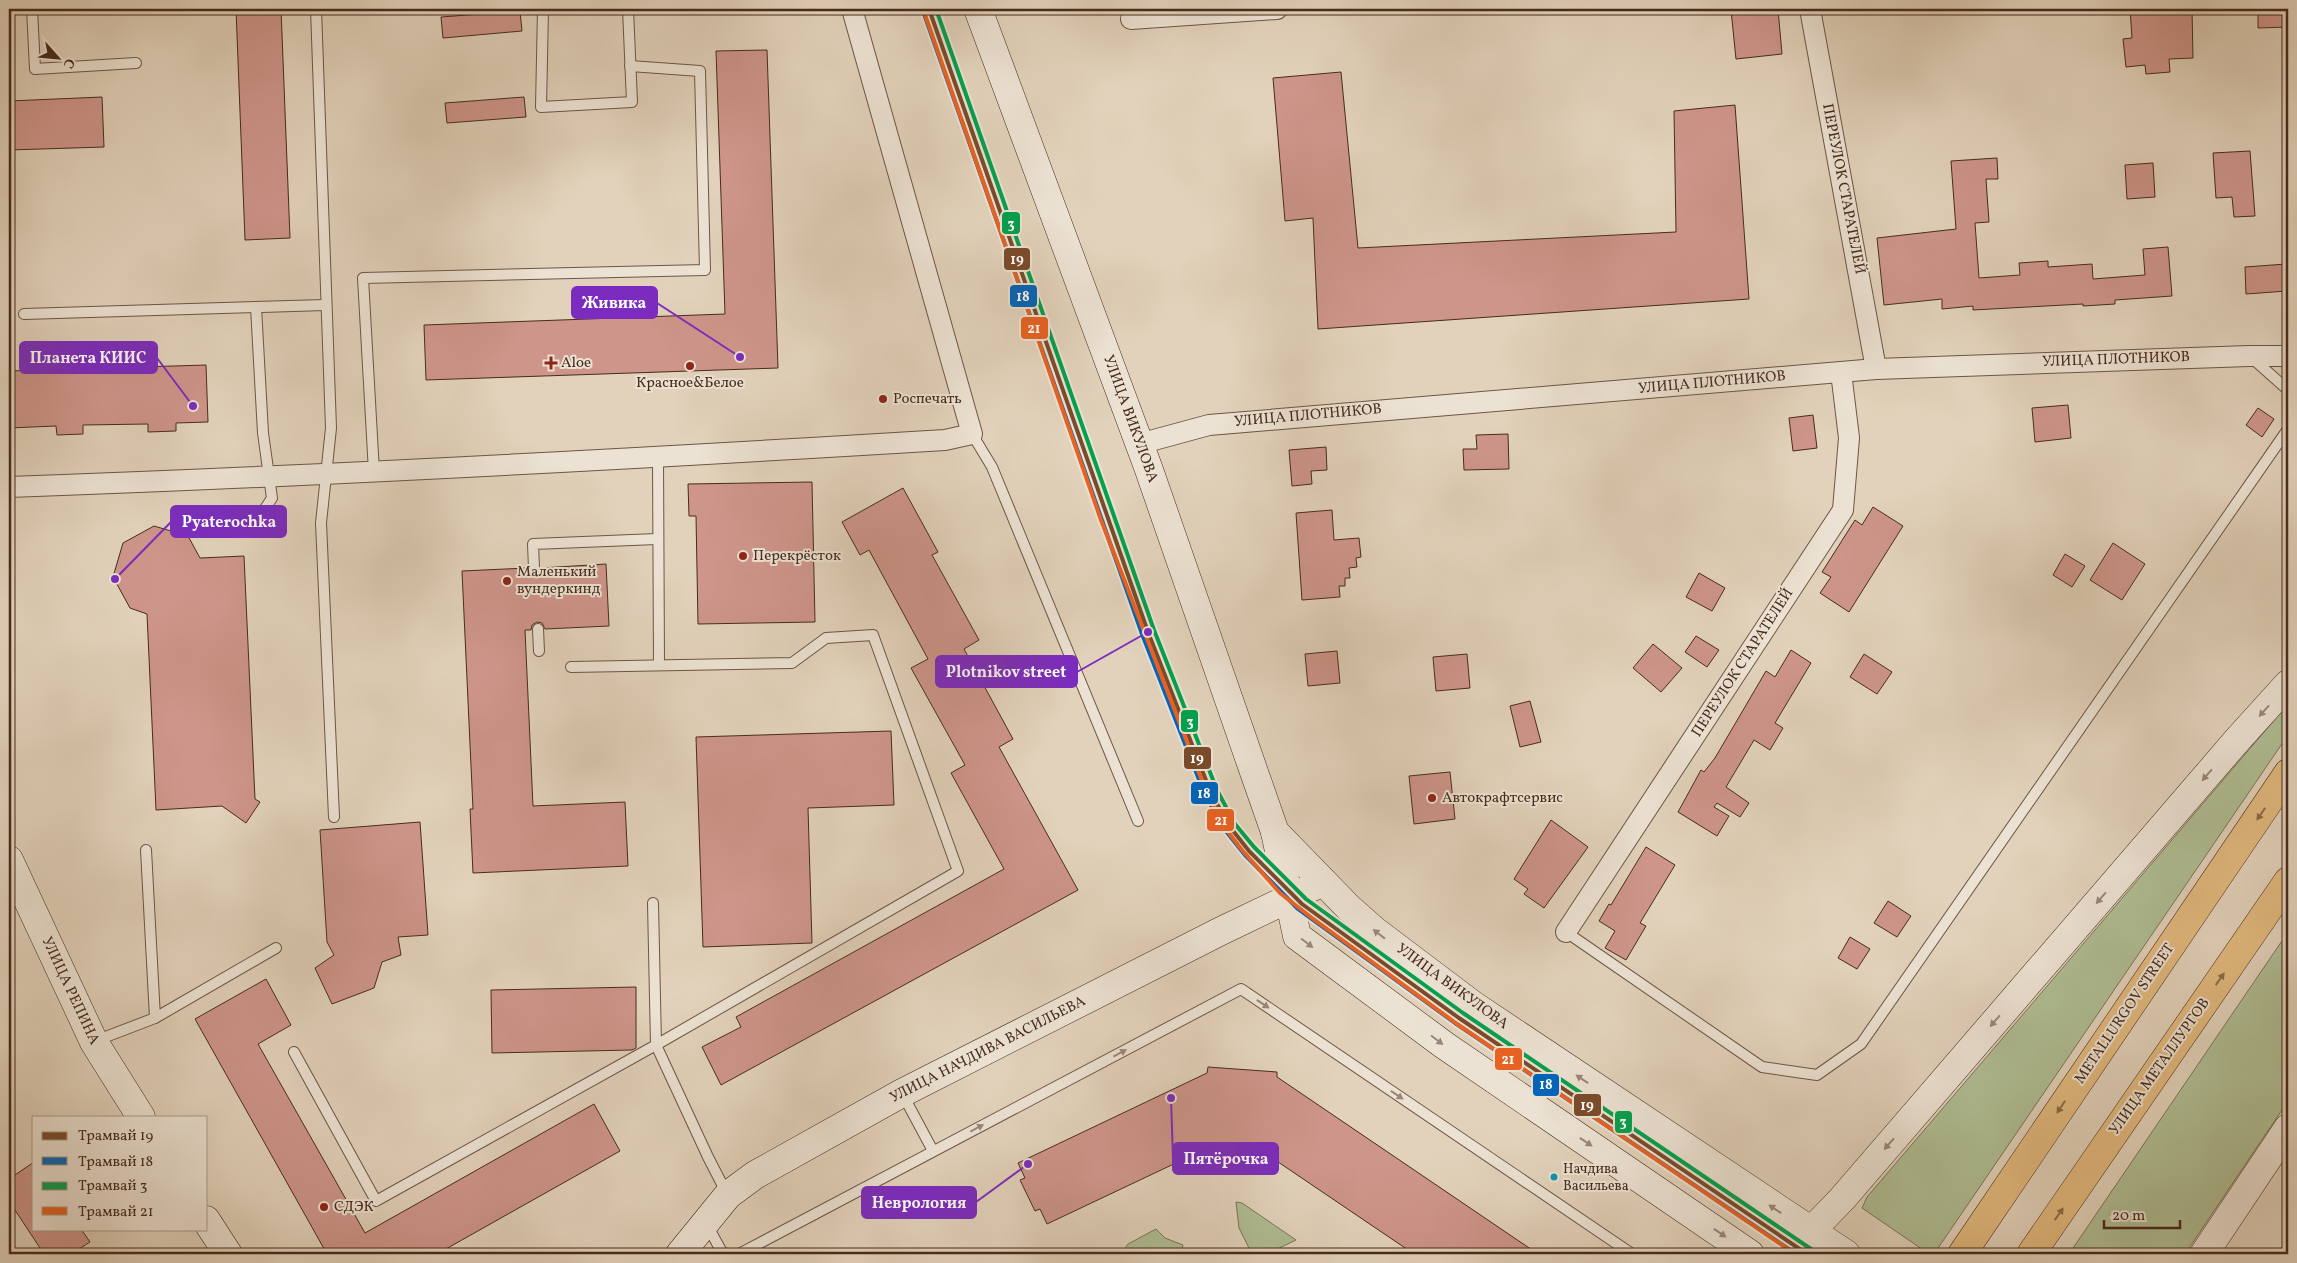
<svg xmlns="http://www.w3.org/2000/svg" width="2297" height="1263" viewBox="0 0 2297 1263" font-family="Vollkorn,serif">
<style>
.green{fill:#afbd93;stroke:#7b7458}
.building{fill:#ce958a;stroke:#472b1d}
.lines{fill:none;stroke-linecap:round;stroke-linejoin:round}
.lane-casing{stroke:#6e5544;stroke-width:12}
.street-casing{stroke:#6e5544;stroke-width:22}
.secondary-casing{stroke:#472b1d;stroke-width:29}
.primary-casing{stroke:#472b1d;stroke-width:29}
.lane{stroke:#ece2d3;stroke-width:10}
.street{stroke:#ece2d3;stroke-width:20}
.secondary{stroke:#ece2d3;stroke-width:28}
.primary{stroke:#e1b97e;stroke-width:28}
.tram-1-casing{stroke:#ece2d3;stroke-width:8}
.tram-2-casing{stroke:#ece2d3;stroke-width:8}
.tram-3-casing{stroke:#ece2d3;stroke-width:8}
.tram-4-casing{stroke:#ece2d3;stroke-width:8}
.tram-1{stroke:#7a4b2a;stroke-width:4}
.tram-2{stroke:#0065bd;stroke-width:4}
.tram-3{stroke:#04a04e;stroke-width:4}
.tram-4{stroke:#e96222;stroke-width:4}
.oneway{fill:#9a8678}
.oneway2{fill:#8c6b49}
.poi-dot{fill:#8f2418;stroke:#ece2d3;stroke-width:2}
.bus-dot{fill:#0b96b3;stroke:#ece2d3;stroke-width:2}
.labels{text-anchor:middle;dominant-baseline:central;stroke-width:4;stroke-linejoin:round;paint-order:stroke}
.bus-label{font-size:14px;fill:#472b1d;stroke:#ece2d3;text-anchor:start}
.street-label{font-size:15px;fill:#472b1d;stroke:#ece2d3}
.poi-label{font-size:15px;fill:#472b1d;stroke:#ece2d3;text-anchor:start}
.leader{fill:none;stroke:#7b2cbf;stroke-width:2}
.callout-dot{fill:#7b2cbf;stroke:#ece2d3;stroke-width:2}
.callout{fill:#7b2cbf;stroke:#7b2cbf;stroke-width:2}
.callout-label{font-size:16px;text-anchor:middle;font-weight:bold;fill:#fff}
.line-badge{stroke:#ece2d3;stroke-width:2}
.badge-label{font-size:14px;text-anchor:middle;font-weight:bold;fill:#fff}
</style>
<rect width="100%" height="100%" fill="#e2d2bb"/>
<filter id="stains"><feTurbulence type="fractalNoise" baseFrequency=".004" numOctaves="4"/><feColorMatrix values="0 0 0 0 .2 0 0 0 0 .09 0 0 0 0 .02 0 0 0 .5 -.17"/></filter>
<radialGradient id="worn" r=".72"><stop offset=".6" stop-color="#630" stop-opacity="0"/><stop offset="1" stop-color="#630" stop-opacity=".3"/></radialGradient>
<g class="green">
<path d="M2288,704v31l-354,519h-5l-67,-46 5,-11z"/>
<path d="M2288,932v169l-103,153h-116z"/>
<path d="M1236,1202l6,1 54,37 -29,14h-15l-13,-26z"/>
<path d="M1156,1229l9,9 18,7 -2,9 -59,-1 6,-9z"/>
</g>
<g class="building">
<path d="M236,9h45l9,229 -45,2z"/>
<path d="M1742,9h36l4,45 -46,5 -5,-49z"/>
<path d="M2130,9h62l1,49 -24,1 1,13 -24,2 -1,-9 -19,2 -3,-28 9,-1z"/>
<path d="M2258,9h30v18l-30,1z"/>
<path d="M520,11l2,20 -79,7 -2,-21z"/>
<path d="M767,50l11,318 -352,12 -2,-55 301,-11 -9,-263z"/>
<path d="M1341,72l17,176 318,-16 -2,-121 61,-6 14,194 -431,30 -5,-111 -28,3 -12,-143z"/>
<path d="M102,97l2,50 -95,3v-49z"/>
<path d="M524,97l2,20 -79,6 -2,-20z"/>
<path d="M2250,151l5,65 -21,1 -2,-20 -16,1 -3,-45z"/>
<path d="M1997,158l1,21h-12l3,43 -14,1 4,55 41,-3 -1,-12 29,-2v6l44,-3 1,15 52,-4 -2,-26 25,-2 4,49 -57,4v4l-32,2v-2l-110,6v-4l-31,3v-10l-58,6 -7,-67 79,-9 -5,-68z"/>
<path d="M2153,163l2,34 -28,2 -2,-34z"/>
<path d="M2286,264l1,27 -41,3 -1,-27z"/>
<path d="M206,365l2,57 -32,1v8l-28,1v-8l-65,1v9l-26,1 -1,-9 -47,2v-57z"/>
<path d="M2068,405l3,33 -36,4 -3,-34z"/>
<path d="M2258,408l16,11 -12,18 -16,-12z"/>
<path d="M1813,415l4,33 -24,3 -4,-33z"/>
<path d="M1508,434l1,35 -45,1 -1,-21h14l-1,-14z"/>
<path d="M1326,447l1,23 -16,1 1,13 -20,2 -3,-36z"/>
<path d="M812,482l3,140 -117,2 -2,-108h-7l-1,-32z"/>
<path d="M903,488l35,64 -6,3 47,85 -15,9 49,90 -14,8 79,143 -357,195 -19,-38 39,-20 -5,-10 268,-148 -53,-96 14,-8 -54,-97 17,-9 -59,-109 -9,5 -18,-33z"/>
<path d="M1873,507l30,19 -54,86 -29,-19 11,-16 -9,-5 33,-52 7,5z"/>
<path d="M1332,510l2,30 25,-2 2,19 -5,1 1,9 -8,1 1,10h-5v8h-6l1,11 -38,3 -6,-87z"/>
<path d="M154,526l34,10 12,22 44,-2 11,243 5,3 -14,21 -24,-17 -66,4 -9,-196 -17,-6 -17,-31 10,-34z"/>
<path d="M2113,543l32,21 -23,36 -32,-20z"/>
<path d="M2065,554l20,12 -13,21 -19,-12z"/>
<path d="M606,564l3,62 -64,3 -3,-6 -5,-1 -5,3 -1,5h-6l8,176 92,-4 3,64 -155,7 -3,-64h3l-11,-238 65,-3 3,6 5,1 5,-3 1,-4z"/>
<path d="M1699,573l26,15 -13,23 -26,-14z"/>
<path d="M1696,636l23,14 -12,17 -22,-15z"/>
<path d="M1653,644l29,24 -21,24 -28,-24z"/>
<path d="M1791,650l20,13 -36,60 8,5 -13,22 -16,-10 -28,47 23,16 -9,14 -23,-14 -3,4 15,9 -12,20 -39,-24 23,-42 3,2 11,-14 51,-87 9,6z"/>
<path d="M1337,651l3,32 -32,3 -3,-32z"/>
<path d="M1467,654l3,34 -34,3 -3,-34z"/>
<path d="M1864,654l28,18 -15,22 -27,-17z"/>
<path d="M1530,701l11,41 -21,5 -10,-41z"/>
<path d="M891,731l3,74 -86,3 4,135 -109,4 -7,-210z"/>
<path d="M1450,772l5,47 -41,5 -5,-48z"/>
<path d="M1551,820l37,27 -44,61 -20,-14 4,-5 -14,-10z"/>
<path d="M420,822l8,113 -30,2 3,18 -19,7 -8,26 -42,16 -17,-36 19,-13 -7,-13 -7,-112z"/>
<path d="M1646,847l29,18 -35,58 6,3 -20,34 -21,-12 10,-17 -16,-10 10,-17 2,1z"/>
<path d="M1888,901l23,15 -14,21 -23,-14z"/>
<path d="M1850,937l20,12 -13,20 -19,-11z"/>
<path d="M266,979l25,46 -33,19 107,189 229,-129 26,47 -183,103h-110l-132,-235z"/>
<path d="M636,987v61l-4,2 -140,3 -1,-63z"/>
<path d="M1208,1067l69,5v5l261,177h-124l-158,-107 -40,-3 -169,80 -7,-15 -5,2 -15,-31 5,-2 -7,-15 189,-90z"/>
<path d="M34,1162v67h47l9,13 -19,12h-27l-35,-53v-22z"/>
</g>
<g class="lines">
<defs>
<g id="lane">
<path d="M32,9l3,60 101,-6"/>
<path d="M316,9l15,419 -10,95 13,294"/>
<path d="M543,9l-2,98 91,-5 -4,-93"/>
<path d="M24,314l301,-9"/>
<path d="M2252,358l36,32"/>
<path d="M972,434l20,33 146,354"/>
<path d="M658,457l1,208"/>
<path d="M374,472l-11,-194 342,-8 -5,-199 -70,-5"/>
<path d="M198,528l57,-4 17,-26 -9,-65 -7,-126"/>
<path d="M534,568l-1,-24 124,-5"/>
<path d="M538,629l1,22"/>
<path d="M146,850l9,168"/>
<path d="M653,903l3,142 52,112 19,37"/>
<path d="M1566,932l196,135 55,8 44,-31 427,-615"/>
<path d="M95,1041l60,-23 121,-70"/>
<path d="M294,1052l82,149 280,-156 302,-174 -85,-236 -47,3 -34,25 -221,4"/>
<path d="M903,1095l30,56"/>
<path d="M707,1225l16,29"/>
<path d="M739,1254l502,-265 391,265"/>
</g>
<g id="street">
<path d="M1810,9l66,360"/>
<path d="M1131,19l146,-10"/>
<path d="M1139,444l70,-19 667,-56 373,-13h39"/>
<path d="M9,487c312,-11 624,-28 936,-47l27,-6 -120,-425"/>
<path d="M1566,932l277,-422 6,-72 -8,-66"/>
</g>
<g id="secondary">
<path d="M978,9l170,458 106,305 21,60 22,104 147,109 306,209"/>
<path d="M1275,832l74,76 26,23 98,74 373,249"/>
<path d="M9,860l85,182 47,75"/>
<path d="M206,1220l22,34"/>
<path d="M680,1254l48,-59 27,-20 147,-82 319,-162 102,-49"/>
<path d="M1794,1254l16,-22 32,-33 397,-461 49,-54"/>
<path d="M2204,1254l84,-126"/>
</g>
<g id="primary">
<path d="M1962,1254l326,-481"/>
<path d="M2031,1254l257,-373"/>
</g>
</defs>
<use href="#lane" class="lane-casing"/>
<use href="#street" class="street-casing"/>
<use href="#secondary" class="secondary-casing"/>
<use href="#primary" class="primary-casing"/>
<use href="#lane" class="lane"/>
<use href="#street" class="street"/>
<use href="#secondary" class="secondary"/>
<use href="#primary" class="primary"/>
<defs>
<path id="tram-1" d="M929,9l219,623 63,161 19,34 19,24 53,53 157,114 348,236"/>
<path id="tram-2" d="M923,11l219,623 63,161 20,35 20,25 53,54 157,114 341,231"/>
<path id="tram-3" d="M936,9l218,621 63,160 18,34 19,23 52,52 157,114 348,236"/>
<path id="tram-4" d="M923,9l178,511 107,276 17,32 17,22 38,43 32,25 145,106 331,225"/>
</defs>
<use href="#tram-1" class="tram-1-casing"/>
<use href="#tram-2" class="tram-2-casing"/>
<use href="#tram-3" class="tram-3-casing"/>
<use href="#tram-4" class="tram-4-casing"/>
<use href="#tram-1" class="tram-1"/>
<use href="#tram-2" class="tram-2"/>
<use href="#tram-3" class="tram-3"/>
<use href="#tram-4" class="tram-4"/>
</g>
<defs><path id="oneway-solid" d="M-6-.8H1V-3.2L6.5 0L1 3.2V.8H-6Z" transform="scale(1.25)"/></defs>
<g class="oneway">
<use href="#oneway-solid" transform="translate(2264 711) rotate(132)"/>
<use href="#oneway-solid" transform="translate(2207 775) rotate(131)"/>
<use href="#oneway-solid" transform="translate(2101 898) rotate(131)"/>
<use href="#oneway-solid" transform="translate(1379 934) rotate(-142)"/>
<use href="#oneway-solid" transform="translate(1307 943) rotate(37)"/>
<use href="#oneway-solid" transform="translate(1263 1004) rotate(34)"/>
<use href="#oneway-solid" transform="translate(1995 1021) rotate(131)"/>
<use href="#oneway-solid" transform="translate(1437 1040) rotate(37)"/>
<use href="#oneway-solid" transform="translate(1120 1053) rotate(-28)"/>
<use href="#oneway-solid" transform="translate(1582 1079) rotate(-146)"/>
<use href="#oneway-solid" transform="translate(1397 1095) rotate(34)"/>
<use href="#oneway-solid" transform="translate(977 1128) rotate(-28)"/>
<use href="#oneway-solid" transform="translate(1586 1142) rotate(34)"/>
<use href="#oneway-solid" transform="translate(1889 1144) rotate(131)"/>
<use href="#oneway-solid" transform="translate(1775 1209) rotate(-146)"/>
<use href="#oneway-solid" transform="translate(1720 1233) rotate(34)"/>
</g>
<g class="oneway2">
<use href="#oneway-solid" transform="translate(2261 814) rotate(124)"/>
<use href="#oneway-solid" transform="translate(2220 979) rotate(-55)"/>
<use href="#oneway-solid" transform="translate(2061 1107) rotate(124)"/>
<use href="#oneway-solid" transform="translate(2059 1214) rotate(-55)"/>
</g>
<g class="poi-dot">
<path d="M548.5 355.5h5v5h5v5h-5v5h-5v-5h-5v-5h5z"/>
<circle cx="690" cy="366" r="5"/>
<circle cx="883" cy="399" r="5"/>
<circle cx="743" cy="556" r="5"/>
<circle cx="507" cy="581" r="5"/>
<circle cx="1432" cy="798" r="5"/>
<circle cx="324" cy="1207" r="5"/>
</g>
<circle class="bus-dot" cx="1554" cy="1177" r="4.5"/>
<g class="labels">
<g class="bus-label">
<text x="1563" y="1169">Начдива<tspan x="1563" dy="17">Васильева</tspan></text>
</g>
<g class="street-label">
<text transform="translate(1843 189) rotate(79)">ПЕРЕУЛОК СТАРАТЕЛЕЙ</text>
<text transform="translate(2116 360) rotate(-2)">УЛИЦА ПЛОТНИКОВ</text>
<text transform="translate(1712 383) rotate(-5)">УЛИЦА ПЛОТНИКОВ</text>
<text transform="translate(1308 416) rotate(-5)">УЛИЦА ПЛОТНИКОВ</text>
<text transform="translate(1130 419) rotate(70)">УЛИЦА ВИКУЛОВА</text>
<text transform="translate(1743 663) rotate(-57)">ПЕРЕУЛОК СТАРАТЕЛЕЙ</text>
<text transform="translate(1452 987) rotate(36)">УЛИЦА ВИКУЛОВА</text>
<text transform="translate(70 991) rotate(65)">УЛИЦА РЕПИНА</text>
<text transform="translate(2125 1014) rotate(-56)">METALLURGOV STREET</text>
<text transform="translate(988 1050) rotate(-27)">УЛИЦА НАЧДИВА ВАСИЛЬЕВА</text>
<text transform="translate(2160 1067) rotate(-55)">УЛИЦА МЕТАЛЛУРГОВ</text>
</g>
<g class="poi-label">
<text x="561" y="363">Aloe</text>
<text x="690" y="383" text-anchor="middle">Красное&amp;Белое</text>
<text x="893" y="399">Роспечать</text>
<text x="753" y="556">Перекрёсток</text>
<text x="517" y="572">Маленький<tspan x="517" dy="17">вундеркинд</tspan></text>
<text x="1442" y="798">Автокрафтсервис</text>
<text x="334" y="1207">СДЭК</text>
</g>
</g>
<path class="leader" d="M740 357L657 303M193 406L157 358M115 579L171 522M1148 632L1077 672M1171 1098L1173 1159M1028 1164L976 1202"/>
<g class="callout-dot">
<circle cx="740" cy="357" r="5"/>
<circle cx="193" cy="406" r="5"/>
<circle cx="115" cy="579" r="5"/>
<circle cx="1148" cy="632" r="5"/>
<circle cx="1171" cy="1098" r="5"/>
<circle cx="1028" cy="1164" r="5"/>
</g>
<g class="callout">
<rect x="572" y="287" width="85" height="31" rx="5"/>
<rect x="20" y="342" width="137" height="31" rx="5"/>
<rect x="171" y="506" width="115" height="31" rx="5"/>
<rect x="936" y="656" width="141" height="31" rx="5"/>
<rect x="1173" y="1143" width="105" height="31" rx="5"/>
<rect x="862" y="1187" width="114" height="31" rx="5"/>
</g>
<g class="callout-label">
<text x="614" y="308">Живика</text>
<text x="88" y="363">Планета КИИС</text>
<text x="229" y="527">Pyaterochka</text>
<text x="1006" y="677">Plotnikov street</text>
<text x="1226" y="1164">Пятёрочка</text>
<text x="919" y="1208">Неврология</text>
</g>
<g class="line-badge">
<rect x="1001" y="211" width="20" height="24" rx="5" fill="#04a04e"/>
<rect x="1003" y="247" width="28" height="24" rx="5" fill="#7a4b2a"/>
<rect x="1009" y="284" width="29" height="24" rx="5" fill="#0065bd"/>
<rect x="1020" y="316" width="29" height="24" rx="5" fill="#e96222"/>
<rect x="1180" y="709" width="19" height="24" rx="5" fill="#04a04e"/>
<rect x="1183" y="746" width="29" height="24" rx="5" fill="#7a4b2a"/>
<rect x="1190" y="781" width="29" height="24" rx="5" fill="#0065bd"/>
<rect x="1206" y="808" width="29" height="24" rx="5" fill="#e96222"/>
<rect x="1494" y="1047" width="29" height="24" rx="5" fill="#e96222"/>
<rect x="1532" y="1073" width="28" height="24" rx="5" fill="#0065bd"/>
<rect x="1573" y="1093" width="29" height="24" rx="5" fill="#7a4b2a"/>
<rect x="1614" y="1110" width="19" height="24" rx="5" fill="#04a04e"/>
</g>
<g class="badge-label">
<text x="1011" y="228">3</text>
<text x="1017" y="264">19</text>
<text x="1023" y="301">18</text>
<text x="1034" y="333">21</text>
<text x="1190" y="726">3</text>
<text x="1197" y="763">19</text>
<text x="1204" y="798">18</text>
<text x="1221" y="825">21</text>
<text x="1508" y="1064">21</text>
<text x="1546" y="1089">18</text>
<text x="1587" y="1110">19</text>
<text x="1623" y="1126">3</text>
</g>
<rect width="2297" height="1263" fill="none" stroke="#e2d2bb" stroke-width="30"/>
<rect x="10" y="10" width="2277" height="1243" fill="none" stroke="#472b1d" stroke-width="2.5"/>
<rect x="15" y="15" width="2267" height="1233" fill="none" stroke="#472b1d"/>
<rect x="32" y="1116" width="175" height="115" fill="#ece2d3" stroke="#aa998a"/>
<rect x="42" y="1132" width="25" height="8" fill="#7a4b2a" stroke="#aa998a"/>
<text x="78" y="1140" font-size="15" fill="#472b1d">Трамвай 19</text>
<rect x="42" y="1157" width="25" height="8" fill="#0065bd" stroke="#aa998a"/>
<text x="78" y="1166" font-size="15" fill="#472b1d">Трамвай 18</text>
<rect x="42" y="1182" width="25" height="8" fill="#04a04e" stroke="#aa998a"/>
<text x="78" y="1190" font-size="15" fill="#472b1d">Трамвай 3</text>
<rect x="42" y="1207" width="25" height="8" fill="#e96222" stroke="#aa998a"/>
<text x="78" y="1216" font-size="15" fill="#472b1d">Трамвай 21</text>
<g transform="translate(58 58) rotate(117)" stroke="#ece2d3" stroke-width="4" paint-order="stroke">
<path d="M0-4L9 19L0 12L-9 19Z" fill="#472b1d"/>
<text y="-8" font-size="14" font-weight="bold" text-anchor="middle" fill="#472b1d">С</text>
</g>
<path d="M2104 1220v8h76v-8" fill="none" stroke="#472b1d" stroke-width="2.5"/>
<text x="2112" y="1220" font-size="15" fill="#472b1d" stroke="#ece2d3" stroke-width="4" paint-order="stroke">20 m</text>
<rect width="100%" height="100%" filter="url(#stains)"/>
<rect width="100%" height="100%" fill="url(#worn)"/>
</svg>
